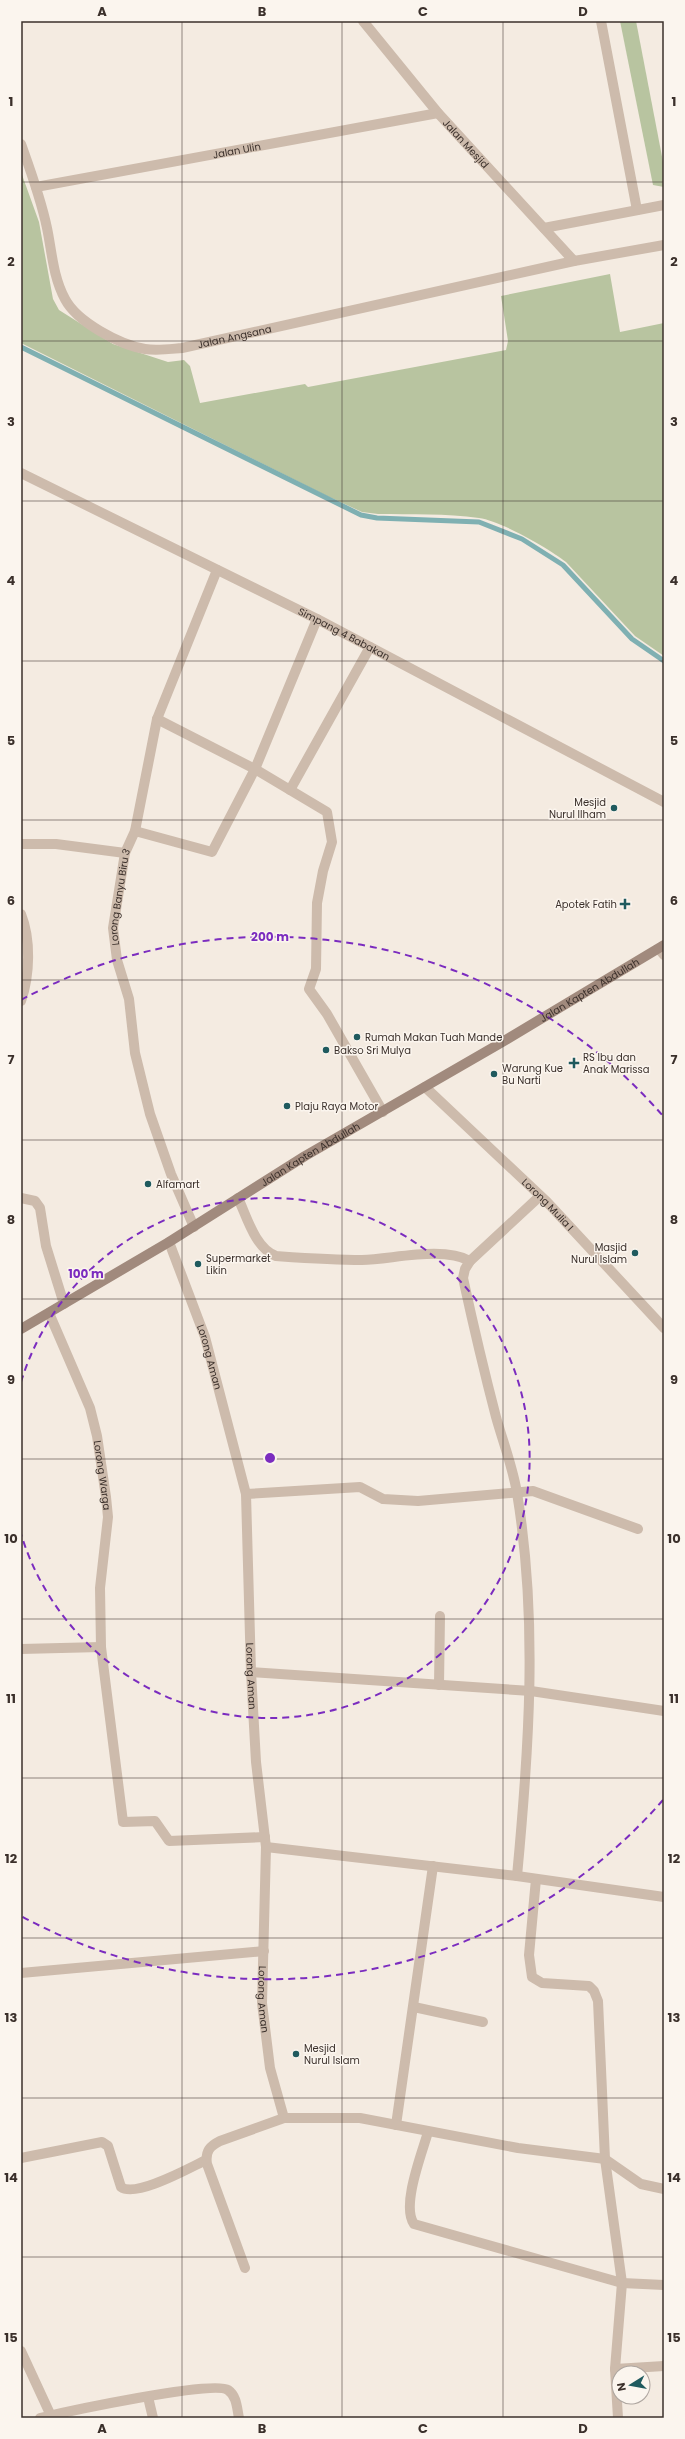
<svg xmlns="http://www.w3.org/2000/svg" width="685" height="2439" viewBox="0 0 685 2439" font-family="Poppins,sans-serif">
<style>
.green{fill:#b8c4a0}
.lines{fill:none;stroke-linecap:round;stroke-linejoin:round}
.stream{stroke:#7fb0b2;stroke-width:5}
.minor{stroke:#cdbbac;stroke-width:10}
.secondary{stroke:#a18a7d;stroke-width:10}
.grid{fill:none;stroke:#3b302b;stroke-width:1;stroke-opacity:0.55}
.ring{fill:none;stroke:#7b2cbf;stroke-width:2;stroke-dasharray:7 5}
.poi-dot{fill:#1f5a5e;stroke:#fbf5ee;stroke-width:1.5}
.labels{text-anchor:middle;dominant-baseline:central;stroke-width:3;stroke-linejoin:round;paint-order:stroke}
.street-label{font-size:10px;fill:#3b302b;stroke:#fbf5ee}
.poi-label{font-size:10px;fill:#3b302b;stroke:#fbf5ee;text-anchor:start}
.centre{fill:#7b2cbf;stroke:#fbf5ee;stroke-width:2}
.ring-label{font-size:12px;text-anchor:middle;font-weight:bold;fill:#7b2cbf;stroke:#fbf5ee;stroke-width:3;stroke-linejoin:round;paint-order:stroke}
.neatline{fill:none;stroke:#3b302b;stroke-width:1.5}
.grid-label{font-size:13px;text-anchor:middle;font-weight:bold;fill:#3b302b}
</style>
<rect width="100%" height="100%" fill="#f4ebe1"/>
<g class="green">
<path d="M620,21h16l28,146v20l-11,-2z"/>
<path d="M21,172l18,50 14,77 6,11 54,34 55,18 16,-2 6,6 10,37 105,-19 3,3 198,-37 2,-9 -7,-45 109,-22 10,58 44,-9v333l-29,-20 -69,-74c-18,-14 -65,-41 -87,-44 -33,-5 -68,-3 -101,-4l-16,-2 -39,-18 -302,-151z"/>
</g>
<g class="lines">
<path class="stream" d="M21,347l340,168 16,3 102,4 43,17 41,26 69,74 32,22"/>
<g class="minor">
<path id="s1" d="M363,21l75,92 136,148"/>
<path d="M601,21l36,189"/>
<path id="s2" d="M21,144c10,28 20,55 26,84 5,24 6,49 18,71 12,23 55,46 80,50 12,2 25,0 37,-1l392,-87 90,-16"/>
<path id="s3" d="M36,187l402,-74"/>
<path d="M544,228l120,-23"/>
<path id="s4" d="M21,473l296,146 347,183"/>
<path d="M157,719l98,50 72,43 5,30 -9,29 -6,32 -1,66 -7,20 18,25 56,98"/>
<path d="M290,790l80,-143"/>
<path d="M135,831l77,21 43,-83 62,-150"/>
<path d="M21,844h35l69,9"/>
<path d="M21,914c10,25 9,61 0,87"/>
<path d="M659,949l5,6"/>
<path id="s5" d="M425,1087l122,115 117,126"/>
<path d="M21,1198l14,3 5,7 6,38 18,58"/>
<path d="M238,1198c9,19 17,50 38,58 29,2 57,4 86,4 32,-1 81,-14 108,1"/>
<path id="s6" d="M194,1227l-23,-53 -21,-60 -15,-61 -6,-54 -12,-39 -4,-32 12,-75 10,-22 22,-112 60,-149"/>
<path id="s7" d="M169,1242l36,95 41,157 5,178 5,90 10,85 -4,156 8,65 14,50"/>
<path id="s8" d="M49,1313l41,95 7,28 9,61 2,20 -8,71 1,59 22,175 32,-1 14,20 96,-4"/>
<path d="M246,1494l114,-7 23,12 35,2 115,-10 105,38"/>
<path d="M21,1649l80,-2"/>
<path d="M251,1672l280,19 133,20"/>
<path d="M439,1685l1,-69"/>
<path d="M266,1847l251,29 147,21"/>
<path d="M517,1876c12,-127 21,-256 0,-383 -4,-25 -14,-51 -21,-76 -12,-46 -23,-93 -33,-139l2,-9 5,-8 70,-65"/>
<path d="M536,1879l-7,76 3,22 10,6 47,3 5,5 4,10 7,158 17,124 -7,86 3,49"/>
<path d="M21,1973l243,-22"/>
<path d="M414,2007l69,15"/>
<path d="M396,2125l37,-259"/>
<path d="M428,2132c-6,21 -27,74 -14,92l208,59 42,2"/>
<path d="M21,2158l81,-16 6,4 13,41c15,11 68,-19 85,-27"/>
<path d="M245,2268l-38,-104c-2,-13 3,-18 13,-23l64,-23h76l158,30 87,11 36,25 23,5"/>
<path d="M21,2351l31,67"/>
<path d="M615,2369l49,-3"/>
<path d="M148,2397l5,21"/>
<path d="M40,2418c25,-6 173,-38 188,-28 9,6 9,19 11,28"/>
</g>
<path class="secondary" id="s9" d="M21,1329l148,-87 136,-86 194,-112 165,-99"/>
</g>
<path class="grid" d="M182,21v2397M342,21v2397M503,21v2397M21,182h643M21,341h643M21,501h643M21,661h643M21,820h643M21,980h643M21,1140h643M21,1299h643M21,1459h643M21,1619h643M21,1778h643M21,1938h643M21,2098h643M21,2257h643"/>
<g class="ring">
<path d="M21 1382A260 260 0 1 1 21 1534"/>
<path d="M663 1800A521 521 0 0 1 21 1916M21 1000A521 521 0 0 1 663 1116"/>
</g>
<g class="poi-dot">
<circle cx="614" cy="808" r="4"/>
<path d="M623 898h4v4h4v4h-4v4h-4v-4h-4v-4h4z"/>
<circle cx="357" cy="1037" r="4"/>
<circle cx="326" cy="1050" r="4"/>
<path d="M572 1057h4v4h4v4h-4v4h-4v-4h-4v-4h4z"/>
<circle cx="494" cy="1074" r="4"/>
<circle cx="287" cy="1106" r="4"/>
<circle cx="148" cy="1184" r="4"/>
<circle cx="635" cy="1253" r="4"/>
<circle cx="198" cy="1264" r="4"/>
<circle cx="296" cy="2054" r="4"/>
</g>
<g class="labels">
<g class="street-label">
<text stroke="none"><textPath href="#s1" startOffset="160">Jalan Mesjid</textPath></text>
<text stroke="none"><textPath href="#s3" startOffset="204">Jalan Ulin</textPath></text>
<text stroke="none"><textPath href="#s2" startOffset="349">Jalan Angsana</textPath></text>
<text stroke="none"><textPath href="#s4" startOffset="361">Simpang 4 Babakan</textPath></text>
<text stroke="none"><textPath href="#s6" startOffset="343">Lorong Banyu Biru 3</textPath></text>
<text stroke="none"><textPath href="#s9" startOffset="662">Jalan Kapten Abdullah</textPath></text>
<text stroke="none"><textPath href="#s9" startOffset="338">Jalan Kapten Abdullah</textPath></text>
<text stroke="none"><textPath href="#s5" startOffset="170">Lorong Mulia I</textPath></text>
<text stroke="none"><textPath href="#s7" startOffset="122">Lorong Aman</textPath></text>
<text stroke="none"><textPath href="#s8" startOffset="172">Lorong Warga</textPath></text>
<text stroke="none"><textPath href="#s7" startOffset="446">Lorong Aman</textPath></text>
<text stroke="none"><textPath href="#s7" startOffset="770">Lorong Aman</textPath></text>
</g>
<g class="poi-label">
<text x="606" y="802" text-anchor="end">Mesjid<tspan x="606" dy="12">Nurul Ilham</tspan></text>
<text x="617" y="904" text-anchor="end">Apotek Fatih</text>
<text x="365" y="1037">Rumah Makan Tuah Mande</text>
<text x="334" y="1050">Bakso Sri Mulya</text>
<text x="583" y="1057">RS Ibu dan<tspan x="583" dy="12">Anak Marissa</tspan></text>
<text x="502" y="1068">Warung Kue<tspan x="502" dy="12">Bu Narti</tspan></text>
<text x="295" y="1106">Plaju Raya Motor</text>
<text x="156" y="1184">Alfamart</text>
<text x="627" y="1247" text-anchor="end">Masjid<tspan x="627" dy="12">Nurul Islam</tspan></text>
<text x="206" y="1258">Supermarket<tspan x="206" dy="12">Likin</tspan></text>
<text x="304" y="2048">Mesjid<tspan x="304" dy="12">Nurul Islam</tspan></text>
</g>
</g>
<circle cx="270" cy="1458" r="6" class="centre"/>
<g class="ring-label">
<text x="270" y="941">200 m</text>
<text x="86" y="1278">100 m</text>
</g>
<rect width="685" height="2439" fill="none" stroke="#fbf5ee" stroke-width="44"/>
<g transform="translate(631 2385) rotate(259)"><circle r="19" fill="#fbf5ee" stroke="#aea6a0"/>
<path d="M0-3L7 15L0 10L-7 15Z" fill="#1f5a5e"/>
<text y="-6" font-size="11" font-weight="bold" text-anchor="middle" fill="#3b302b">N</text>
</g>
<rect x="22" y="22" width="641" height="2395" class="neatline"/>
<g class="grid-label">
<text x="102" y="16">A</text>
<text x="262" y="16">B</text>
<text x="423" y="16">C</text>
<text x="583" y="16">D</text>
<text x="11" y="106">1</text>
<text x="674" y="106">1</text>
<text x="11" y="266">2</text>
<text x="674" y="266">2</text>
<text x="11" y="426">3</text>
<text x="674" y="426">3</text>
<text x="11" y="585">4</text>
<text x="674" y="585">4</text>
<text x="11" y="745">5</text>
<text x="674" y="745">5</text>
<text x="11" y="905">6</text>
<text x="674" y="905">6</text>
<text x="11" y="1064">7</text>
<text x="674" y="1064">7</text>
<text x="11" y="1224">8</text>
<text x="674" y="1224">8</text>
<text x="11" y="1384">9</text>
<text x="674" y="1384">9</text>
<text x="11" y="1543">10</text>
<text x="674" y="1543">10</text>
<text x="11" y="1703">11</text>
<text x="674" y="1703">11</text>
<text x="11" y="1863">12</text>
<text x="674" y="1863">12</text>
<text x="11" y="2022">13</text>
<text x="674" y="2022">13</text>
<text x="11" y="2182">14</text>
<text x="674" y="2182">14</text>
<text x="11" y="2342">15</text>
<text x="674" y="2342">15</text>
<text x="102" y="2433">A</text>
<text x="262" y="2433">B</text>
<text x="423" y="2433">C</text>
<text x="583" y="2433">D</text>
</g>
</svg>
